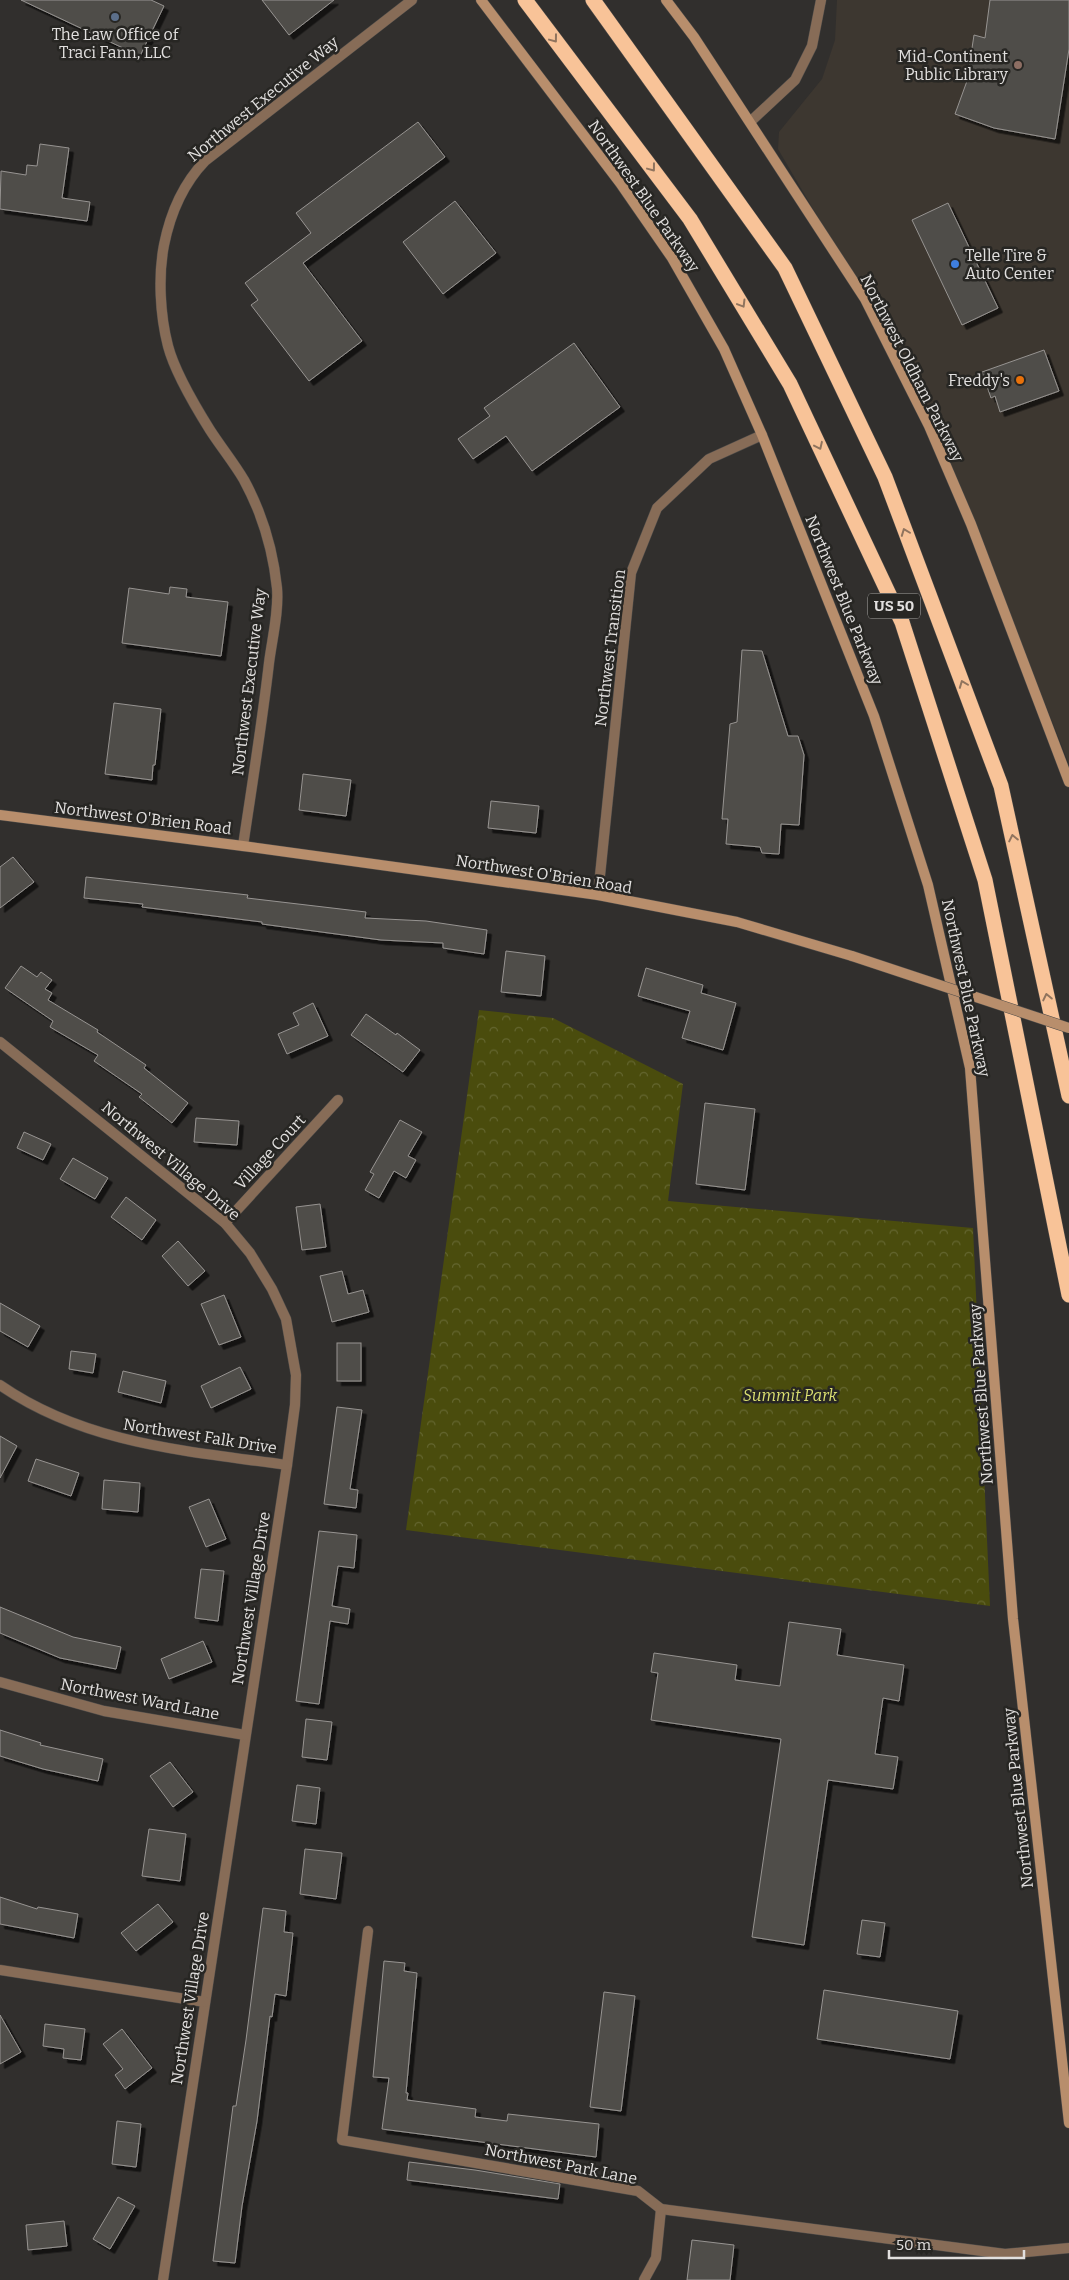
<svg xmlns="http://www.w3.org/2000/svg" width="1069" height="2280" viewBox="0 0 1069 2280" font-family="Bitter,serif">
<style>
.built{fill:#3d3730}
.park{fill:url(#park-crowns)}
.building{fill:#4f4d4a;stroke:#979491;filter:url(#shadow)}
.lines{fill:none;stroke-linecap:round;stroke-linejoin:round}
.street-casing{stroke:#4d4b49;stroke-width:11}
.secondary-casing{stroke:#4d4b49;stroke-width:11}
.highway-casing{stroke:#4d4b49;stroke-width:16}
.street{stroke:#876c57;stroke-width:10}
.secondary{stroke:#b88e6c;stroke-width:10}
.highway{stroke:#f8c398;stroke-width:15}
.secondary-bridge-casing{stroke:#4d4b49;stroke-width:11;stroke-linecap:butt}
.secondary-bridge{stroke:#b88e6c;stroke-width:10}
.oneway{stroke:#90745e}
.service-dot{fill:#5c6f8a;stroke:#272623;stroke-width:2}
.education-dot{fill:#8d6e63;stroke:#272623;stroke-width:2}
.shop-dot{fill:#3f7fe0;stroke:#272623;stroke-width:2}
.food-dot{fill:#e8710a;stroke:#272623;stroke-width:2}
.labels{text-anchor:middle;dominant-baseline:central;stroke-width:5;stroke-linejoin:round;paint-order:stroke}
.shield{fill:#272623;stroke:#aaa8a7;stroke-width:1}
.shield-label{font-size:15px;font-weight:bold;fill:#e2e0df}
.poi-label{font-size:16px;fill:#e2e0df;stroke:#272623;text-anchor:end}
.street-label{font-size:16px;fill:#e2e0df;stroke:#272623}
.park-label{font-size:16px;font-style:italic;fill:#dadf71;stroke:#272623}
</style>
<defs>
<pattern id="park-crowns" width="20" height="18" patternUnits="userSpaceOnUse" patternTransform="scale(1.25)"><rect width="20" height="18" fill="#4a4c0d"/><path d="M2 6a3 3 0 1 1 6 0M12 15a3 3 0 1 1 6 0" fill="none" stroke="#646630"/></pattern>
<filter id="shadow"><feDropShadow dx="4.5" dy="4.5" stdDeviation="0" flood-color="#0009"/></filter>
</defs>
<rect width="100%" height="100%" fill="#312f2d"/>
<path class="built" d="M837,0h232v764l-117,-294 -105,-203 -69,-118 1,-17 43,-53 13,-39z"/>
<path class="park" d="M479,1010l74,8 130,66 -15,117 305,27 17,378 -584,-76z"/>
<g class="building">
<path d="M21,0h130l13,6 -24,50z"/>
<path d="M262,0h72l-45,35z"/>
<path d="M990,0h79v49l-14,90 -61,-11 -39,-14 12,-33 7,-46 11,3z"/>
<path d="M418,122l27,35 -142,106 59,78 -53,40 -58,-76 7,-5 -13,-17 66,-50 -15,-20z"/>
<path d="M40,144l29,4 -7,50 28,4 -3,19 -87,-12 1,-38 25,4 1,-10 10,1z"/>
<path d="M455,201l41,52 -53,41 -40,-52z"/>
<path d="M948,203l50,105 -36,17 -50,-105z"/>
<path d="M574,343l46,64 -88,64 -26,-35 -33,23 -15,-20 32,-23 -6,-8z"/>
<path d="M1044,350l15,41 -59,21 -5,-16 -4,2 -9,-26z"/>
<path d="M170,587l17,2 -1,8 42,5 -7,54 -99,-13 7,-55 40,6z"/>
<path d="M742,650l20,1 26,85h10l6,19 -5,70 -18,-1 -2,30 -17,-1 -2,-6 -34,-3 2,-25h-6l8,-95 7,-2z"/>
<path d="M114,703l47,6 -6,56h-2l-1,15 -47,-6z"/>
<path d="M303,774l48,6 -5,36 -47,-6z"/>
<path d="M491,801l48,5 -3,27 -48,-5z"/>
<path d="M13,857l21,25 -34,26v-41z"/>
<path d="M86,877l162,18 -1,3 119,14 -1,6 61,3 61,9 -3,24 -41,-6v-5l-62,-3 -119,-16v-2l-120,-15 1,-3 -59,-6z"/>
<path d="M506,951l39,5 -4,40 -40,-4z"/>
<path d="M21,966l16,11 4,-5 11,8 -7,9 7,4 -4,7 50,30 -1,2 49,33 -2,3 44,35 -16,20 -33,-26 3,-3 -48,-33 4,-6 -48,-28 3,-6 -48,-33z"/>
<path d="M646,968l57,17 -2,8 35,10 -13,47 -41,-12 8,-27 -52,-15z"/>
<path d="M313,1003l15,33 -41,18 -9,-20 21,-9 -6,-12z"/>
<path d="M366,1014l30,21 1,-2 23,17 -17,22 -52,-37z"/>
<path d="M705,1103l50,6 -10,81 -49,-6z"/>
<path d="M196,1118l43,3 -2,24 -43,-3z"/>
<path d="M400,1120l22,12 -14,24 8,4 -10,18 -12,-7 -15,27 -14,-8 9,-16 -4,-2z"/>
<path d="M24,1132l27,12 -8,16 -26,-12z"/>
<path d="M73,1158l35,20 -13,21 -35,-20z"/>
<path d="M126,1197l30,23 -14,20 -31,-23z"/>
<path d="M320,1204l6,43 -24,3 -6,-43z"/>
<path d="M178,1241l27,30 -17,15 -26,-30z"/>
<path d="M342,1271l6,23 15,-4 6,22 -37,10 -12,-46z"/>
<path d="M224,1295l17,42 -22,8 -18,-41z"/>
<path d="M0,1303l40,23 -12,21 -28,-16z"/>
<rect x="337" y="1343" width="24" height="38"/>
<path d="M71,1351l25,3 -3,19 -24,-4z"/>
<path d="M240,1367l11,22 -40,19 -10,-22z"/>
<path d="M123,1371l43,10 -5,22 -43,-11z"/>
<path d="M337,1407l25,3 -12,79 8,1 -2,18 -32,-4z"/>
<path d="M0,1436l17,10 -17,32z"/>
<path d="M36,1459l43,14 -8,23 -43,-15z"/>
<path d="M104,1480l36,3 -2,29 -36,-3z"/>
<path d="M209,1499l17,40 -20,8 -17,-40z"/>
<path d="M319,1531l38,4 -3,33 -16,-2 -6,40 18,3 -2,15 -18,-3 -11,83 -23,-3z"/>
<path d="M201,1569l23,2 -6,50 -23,-3z"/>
<path d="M0,1607l73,30 48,10 -5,22 -56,-11 -60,-25z"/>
<path d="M789,1622l52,7 -4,26 67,10 -5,36 -16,-3 -8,56 23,3 -5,32 -65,-9 -24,165 -52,-8 29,-198 -130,-19 7,-47 -7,-1 3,-19 83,12 -2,15 45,6z"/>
<path d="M203,1641l9,21 -43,17 -8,-20z"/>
<path d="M306,1719l26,3 -5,38 -25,-3z"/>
<path d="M0,1730l41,13 -1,2 63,14 -5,22 -55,-12 -43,-13z"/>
<path d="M170,1762l23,30 -20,15 -23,-31z"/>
<path d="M297,1785l23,3 -4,36 -24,-3z"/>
<path d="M149,1829l37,5 -6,47 -38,-5z"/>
<path d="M305,1849l37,4 -6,46 -36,-5z"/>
<path d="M0,1897l37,12 1,-2 40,7 -4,24 -74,-14z"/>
<path d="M158,1904l15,18 -37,29 -15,-18z"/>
<path d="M263,1908l23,3 -2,21 9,1 -7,63 -11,-2 -3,23 -2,-1 -13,105 -15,85 -7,57 -22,-2 20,-155h3l10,-66z"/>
<path d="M862,1920l23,3 -5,34 -23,-3z"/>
<path d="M384,1961l21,2 -1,8 13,2 -11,120h2l-1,7 69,9 -1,8 32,4 1,-7 91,10 -3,33 -214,-28 7,-51 -16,-1z"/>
<path d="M824,1990l134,21 -8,48 -133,-20z"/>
<path d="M604,1992l31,4 -14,115 -31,-4z"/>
<path d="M0,2015l21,37 -21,12z"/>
<path d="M45,2024l40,5 -4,31 -18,-2 1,-9 -21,-3z"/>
<path d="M122,2029l30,39 -27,21 -10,-14 8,-6 -20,-25z"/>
<path d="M117,2121l24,3 -5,43 -24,-3z"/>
<path d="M409,2162l66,8 85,14 -2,15 -151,-19z"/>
<path d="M118,2197l17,9 -25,43 -17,-10z"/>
<path d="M64,2221l3,25 -39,4 -2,-25z"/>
<path d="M692,2240l42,5 -4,35h-43z"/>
</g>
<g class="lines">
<defs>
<g id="street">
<path d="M750,122l45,-42 17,-34 9,-46"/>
<path d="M243,846c9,-61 19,-122 26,-183 3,-24 10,-51 8,-75 -4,-38 -15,-75 -33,-108 -10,-17 -23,-33 -34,-50 -15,-24 -35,-57 -42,-84 -8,-31 -10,-70 -4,-101 6,-30 19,-61 41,-84l207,-161"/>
<path d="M598,895l33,-322 26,-65 52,-49 53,-24"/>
<path d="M0,1042l225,181 25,30 22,36 14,30 10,56 -1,30 -8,60 -124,815"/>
<path d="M225,1223l113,-123"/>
<path d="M0,1385c85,59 187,66 287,80"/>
<path d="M0,1682l104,29 141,24"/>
<path d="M368,1931l-26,209 296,51 23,18 344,45 64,-6"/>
<path d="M0,1970l205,32"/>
<path d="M644,2280l12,-22 5,-49"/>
</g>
<g id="secondary">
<path d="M481,0l139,183 52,75 52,91 38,86 112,281 54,169 42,183 43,551 56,504"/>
<path d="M666,0l28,37 171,262 64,127 42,98 98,258"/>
<path d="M0,815l243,31 355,49 139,27 115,34"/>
</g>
<g id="highway">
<path d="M525,0l165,219 100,165 112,238 83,258 84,415"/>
<path d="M593,0l192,268 100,209 116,309 68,310"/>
</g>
</defs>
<use href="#street" class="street-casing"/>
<use href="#secondary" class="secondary-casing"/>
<use href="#highway" class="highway-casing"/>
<use href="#street" class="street"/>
<use href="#secondary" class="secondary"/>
<use href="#highway" class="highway"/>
<defs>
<path id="secondary-bridge" d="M852,956l217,72"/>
</defs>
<use href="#secondary-bridge" class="secondary-bridge-casing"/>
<use href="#secondary-bridge" class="secondary-bridge"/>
</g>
<defs><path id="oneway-chevron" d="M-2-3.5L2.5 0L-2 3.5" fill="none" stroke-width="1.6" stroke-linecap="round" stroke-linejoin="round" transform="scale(1.25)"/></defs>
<g class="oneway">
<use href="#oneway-chevron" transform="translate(554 39) rotate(53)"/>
<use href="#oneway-chevron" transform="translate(652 168) rotate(53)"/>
<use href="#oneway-chevron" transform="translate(742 304) rotate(59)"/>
<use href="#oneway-chevron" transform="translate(819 446) rotate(65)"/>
<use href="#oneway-chevron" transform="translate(905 532) rotate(-111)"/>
<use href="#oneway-chevron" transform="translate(963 684) rotate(-111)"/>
<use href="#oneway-chevron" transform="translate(1013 838) rotate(-102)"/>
<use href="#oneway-chevron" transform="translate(1047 997) rotate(-102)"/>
</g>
<circle class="service-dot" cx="115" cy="17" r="5"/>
<circle class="education-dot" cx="1018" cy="65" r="5"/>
<circle class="shop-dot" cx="955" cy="264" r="5"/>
<circle class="food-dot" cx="1020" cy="380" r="5"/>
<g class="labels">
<rect class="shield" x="868" y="593.5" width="52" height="25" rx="4"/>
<g class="shield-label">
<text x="894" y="606">US 50</text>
</g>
<g class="poi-label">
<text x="115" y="34" text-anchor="middle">The Law Office of<tspan x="115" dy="18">Traci Fann, LLC</tspan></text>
<text x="1008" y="56">Mid-Continent<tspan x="1008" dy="18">Public Library</tspan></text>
<text x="965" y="255" text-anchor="start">Telle Tire &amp;<tspan x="965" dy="18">Auto Center</tspan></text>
<text x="1010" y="380">Freddy's</text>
</g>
<g class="street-label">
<text transform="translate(263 99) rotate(-39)">Northwest Executive Way</text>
<text transform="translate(644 196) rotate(55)">Northwest Blue Parkway</text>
<text transform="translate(912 368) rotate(63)">Northwest Oldham Parkway</text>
<text transform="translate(844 600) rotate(68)">Northwest Blue Parkway</text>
<text transform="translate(610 648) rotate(-83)">Northwest Transition</text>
<text transform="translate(249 682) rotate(-83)">Northwest Executive Way</text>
<text transform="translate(143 818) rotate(7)">Northwest O'Brien Road</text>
<text transform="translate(544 874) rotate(9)">Northwest O'Brien Road</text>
<text transform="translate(966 988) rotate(78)">Northwest Blue Parkway</text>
<text transform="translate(270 1152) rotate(-47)">Village Court</text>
<text transform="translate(171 1161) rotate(40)">Northwest Village Drive</text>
<text transform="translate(981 1394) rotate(-94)">Northwest Blue Parkway</text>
<text transform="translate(200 1436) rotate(9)">Northwest Falk Drive</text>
<text transform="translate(251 1598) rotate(-81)">Northwest Village Drive</text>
<text transform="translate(140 1699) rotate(11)">Northwest Ward Lane</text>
<text transform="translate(1018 1798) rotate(-96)">Northwest Blue Parkway</text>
<text transform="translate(190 1998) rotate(-81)">Northwest Village Drive</text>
<text transform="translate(561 2164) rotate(11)">Northwest Park Lane</text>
</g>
<g class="park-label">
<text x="790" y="1395">Summit Park</text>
</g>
</g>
<path d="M889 2250v8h135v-8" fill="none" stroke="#e2e0df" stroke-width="2.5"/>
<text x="896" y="2250" font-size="15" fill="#e2e0df" stroke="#272623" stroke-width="4" paint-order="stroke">50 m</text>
</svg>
